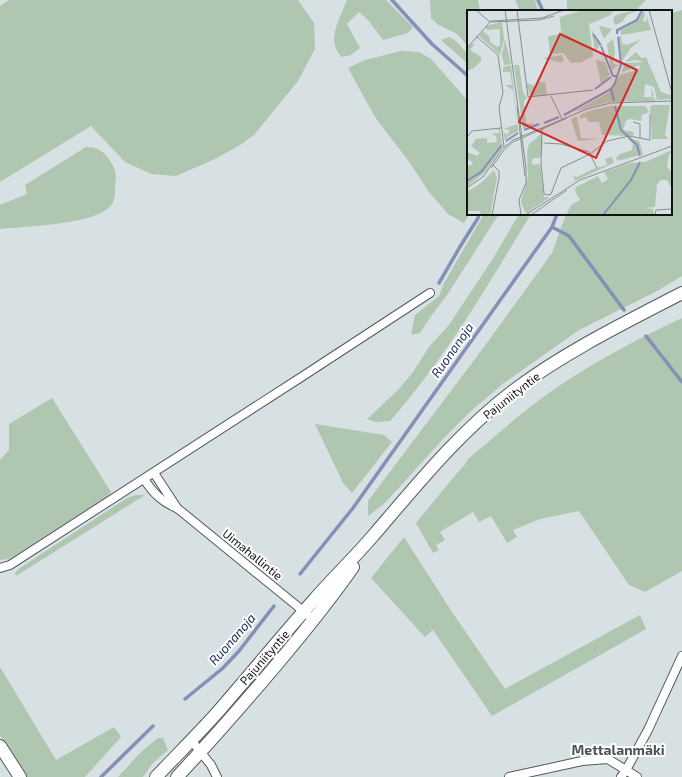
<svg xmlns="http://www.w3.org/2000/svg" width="682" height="777" viewBox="0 0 682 777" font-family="'Exo 2',sans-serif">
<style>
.green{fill:#afc6b1}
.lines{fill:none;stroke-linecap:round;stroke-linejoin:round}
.stream{stroke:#8490b7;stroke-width:3.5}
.street-casing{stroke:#535a5c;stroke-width:10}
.secondary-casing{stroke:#535a5c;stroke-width:14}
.street{stroke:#fff;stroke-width:8}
.secondary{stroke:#fff;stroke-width:12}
.labels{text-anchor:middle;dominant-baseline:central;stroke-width:4;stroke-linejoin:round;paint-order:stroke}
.street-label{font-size:12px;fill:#101314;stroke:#fff}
.water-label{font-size:13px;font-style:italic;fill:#253063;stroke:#fff}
.quarter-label{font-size:14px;font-weight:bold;fill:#4c5355;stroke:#fff}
.inset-river{fill:none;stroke:#8490b7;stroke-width:2}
.inset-road{fill:none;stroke:#878e90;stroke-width:1}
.view{fill:#d62828;fill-opacity:0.15;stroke:#d62828;stroke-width:2}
.inset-edge{fill:none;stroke:#101314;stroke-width:2}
</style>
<rect width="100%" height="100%" fill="#d7e0e2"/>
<g class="green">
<path d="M9,0h289l16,23 1,26 -17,32 -44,54 -14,10 -25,14 -39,17 -25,-2 -26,-12 -34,-36 -91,56v-176z"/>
<path d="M347,0h39l27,27 -5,6 -25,7 -15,-20 -9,-8 -12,12 13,24 -9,7 -9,2c-17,-16 -2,-38 5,-57z"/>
<path d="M430,0h48l2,11h-12v35l-11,-12 -20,-10 -6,-6z"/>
<path d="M515,0h20l3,11h-18z"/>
<path d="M567,0h79l-11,11h-68z"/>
<path d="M682,10v266l-25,15 -78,39 -75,53 -33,28 -28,28 -59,65 -16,12v-15l116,-154 68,-94 14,-39h105v-200z"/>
<path d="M449,37l7,4 12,13v10l-27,-24z"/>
<path d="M401,51l18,1 12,7 37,42 1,113 -5,9 -16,-9 -19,-22 -19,-29 -35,-46 -27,-49 17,-8z"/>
<path d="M86,147c13,0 20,6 26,17 5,8 4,15 3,23 0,9 0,17 -8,22 -20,16 -80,17 -107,20v-24l27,-11 -2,-9z"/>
<path d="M484,214h15l-52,81 -16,21 -11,17 -9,2 4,-20 24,-19 5,-13z"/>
<path d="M519,214h12c-43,71 -86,145 -141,207l-14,1 -9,-3 31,-29 15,-18 16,-25 20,-22 45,-68z"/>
<path d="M682,318v253l-37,21 -16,-7 -50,-74 -39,8 -27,11 4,7 -10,6 -16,-27 -12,6 -6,-10 -33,20 5,8 -9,5 3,5 -6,3 -17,-30 37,-45 12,-14 3,-5c29,-24 57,-50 88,-71 40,-27 83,-50 126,-70z"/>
<path d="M52,398l59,94 -4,5 -98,62 -9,1v-100l9,-10v-26z"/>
<path d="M315,424l69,11 8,7 -40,51 -9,-10z"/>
<path d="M136,495h9l-129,81 -1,-3 5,-5 107,-70z"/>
<path d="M404,537l48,75 53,77 135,-74 6,14 -154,87 -59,-86 -8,7 -54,-59z"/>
<path d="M0,667l56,93 58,-33 7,10 -36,40h-59l-26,-42z"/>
<path d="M158,738h5l5,12 -15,13 -10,14h-25l22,-24z"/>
</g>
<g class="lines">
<g class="stream">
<path d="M392,0l40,44 36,32"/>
<path d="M538,0l5,11"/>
<path d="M552,227l17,9 55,74"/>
<path d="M439,283l22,-38 17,-27 1,-4"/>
<path d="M646,336l36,46"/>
<path d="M300,574l53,-66 199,-281 5,-13"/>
<path d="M185,699l38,-31 16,-17 35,-45"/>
<path d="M101,777l52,-51"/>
</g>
<defs>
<g id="street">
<path d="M154,473l23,35"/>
<path d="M144,479c9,14 18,23 33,29l136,111"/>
<path d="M0,568l10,-3 293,-189 127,-83"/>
<path d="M191,740l20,25 6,12"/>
<path d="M509,777l73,-16 26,-2 29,18"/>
<path d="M621,777l5,-7 22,-40 34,-74"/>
</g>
<g id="secondary">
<path d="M0,746l20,31"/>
<path d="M156,777c20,-21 41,-42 60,-63 33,-38 64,-76 97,-113 19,-22 40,-42 59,-64 44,-51 87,-105 141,-146 52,-39 111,-68 169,-98"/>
<path d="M177,777c35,-37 68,-75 101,-114 26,-31 52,-63 75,-96"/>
</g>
</defs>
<use href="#street" class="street-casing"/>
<use href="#secondary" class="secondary-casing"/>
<use href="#street" class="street"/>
<use href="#secondary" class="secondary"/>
</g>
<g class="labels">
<g class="street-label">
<text transform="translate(511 395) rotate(-38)">Pajuniityntie</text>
<text transform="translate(253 554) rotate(39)">Uimahallintie</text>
<text transform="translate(264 657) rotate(-49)">Pajuniityntie</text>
</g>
<g class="water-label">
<text transform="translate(452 350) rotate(-55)">Ruonanoja</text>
<text transform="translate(232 639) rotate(-49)">Ruonanoja</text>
</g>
<g class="quarter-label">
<text x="618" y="749">Mettalanmäki</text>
</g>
</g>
<g transform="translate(467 10)">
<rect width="205" height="205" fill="#d7e0e2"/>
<path d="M117,0h31l-6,6 -20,8 4,32 -11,6 -11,1 -8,-10 -13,1 -2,-18 13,-2 -1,-17zM172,0l-12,5 -5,7 -7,3 -1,-2 -1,-5 5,-4zM176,1l2,2 -2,9 4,-1 -1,-7 5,16 -30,5v-5l-4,4v-5l17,-8zM35,12l2,17 -4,16 -21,-19 4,-5 6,5 1,6 7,5 3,-2v-16l-13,1 -2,-4zM134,16l11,3 -8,10 -5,-12zM125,21l9,13 -6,8 -3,-20zM151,26h3l1,7 4,2 15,-5 -10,8 -9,13zM38,29l6,25 -7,1 -2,-10zM146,29l2,13 -2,12 5,1 -6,5 -4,-8 3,5 -4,-23zM4,34h4l-5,6 11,7v4l-7,7 -7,3v-22zM169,42l5,6 5,-1 15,35 10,3v4l-14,1 -3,-13 -9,-3 -1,13h8l-1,-10 3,9 -2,2 -4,1 7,-1v3l-47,1 -34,10 35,-20 12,-18 18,-4 1,-5 -18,7 3,-9 19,-1 -9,-2 -10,2zM95,45l2,5 -3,3 -18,-5zM129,50l9,2 5,13 -9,9zM44,55l7,66 -11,6 -1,6 -3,-11 4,3 3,-5 -7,-1 14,-5 -4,-34 -8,-5h7l-2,-13h-7v-5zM47,55h5l4,27 4,7 -3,1 2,23 9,1 -12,5zM72,72h6l2,13 -17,2 -4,-14 9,3zM185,95h18l-5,30 4,4h-17l-2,-32zM143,96h35l4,6 -7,3 -1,6 -11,-2 -4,2 -3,9 11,2 -1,4 -31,-1 -3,-13h-10l-3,-5 -6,2v-4l9,-4zM110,106l4,22 19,1 -22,2 -7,-22zM33,119l2,18 -17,25 -18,15v-23l3,2 3,-3 -6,-5v-6l10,4 3,-3 -9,-7 5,-7 11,-1v5l10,-1 -1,-6 -5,-2 8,-1v-3h-4zM74,124l2,9 -3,15h-6l-3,4 3,3 6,-1 4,33h6l-23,16 -2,-1 -4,-10 7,-26 -1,-24 2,-8zM160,128l12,3 4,13 -25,7 -2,-3 4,-4 12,-4 1,-6zM205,140v4h-3l-2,13 5,5v17l-5,-9h-6l-4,4 -2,23 -10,1 8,1 1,5 -88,1 5,-10 9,-5 -5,-9 1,-4 22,-11 4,7 6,-4 -4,-7 26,-9 15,-1zM145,147l2,6 -46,21 7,-4 -2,-4 4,1 18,-9 12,-3 -2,-6zM27,160l3,8 -7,37h-9l-1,-4h-13v-19l14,-9z" fill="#afc6b1"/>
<path class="inset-river" d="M126,24l8,11M150,24v-4l20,-10 5,-10M134,36l12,30h5M128,79l16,-12M144,79l3,12M148,96l6,24 16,15 3,11M97,105l47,-26 4,-6 6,-19 -3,-27M77,113l15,-6M57,120l15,-6M39,131l12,-8M0,171l14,-9 21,-27M136,205l28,-35 9,-18"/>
<path class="inset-road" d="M9,0l14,12M38,0l21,158v15l-7,17 2,15M50,0l11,87 65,-7M182,0l23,83M24,12l48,-2 15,-4M9,26l22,19 5,38 -4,14 5,40M0,38l24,-27 51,-3 22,-8M84,86l11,23M50,96l8,70M166,112l7,2v14M75,118l-1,36 3,30 4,1 3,-1 10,-26 29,-14 17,-13 22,-5 21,4v-26M0,127l5,-6 29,-3M77,133l17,1 28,8 8,16M24,158l13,-18 9,-8 54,-24M16,167l19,-28 11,-9 74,-31 23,-6 62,-2M0,178l17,-12M60,204l53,-34 92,-34M25,205l7,-37v-7l-6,-6M64,205l36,-25M188,205l1,-5 16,-1"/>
<path class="view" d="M93,24l77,36 -41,88 -77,-36z"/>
<rect width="205" height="205" class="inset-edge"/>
</g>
</svg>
